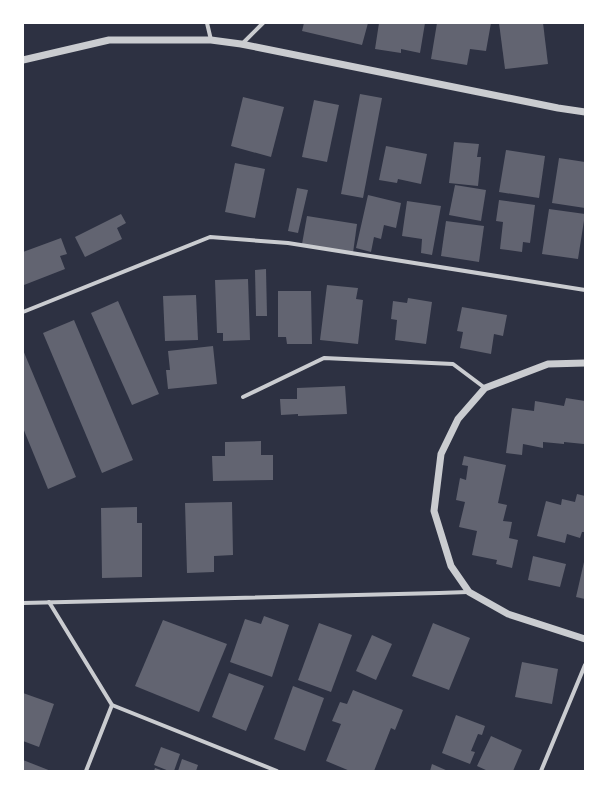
<svg xmlns="http://www.w3.org/2000/svg" width="608" height="794" viewBox="0 0 608 794" font-family="Lora,serif">
<style>
.building{fill:#626471}
.lines{fill:none;stroke-linecap:round;stroke-linejoin:round}
.minor{stroke:#caccd0;stroke-width:4}
.tertiary{stroke:#caccd0;stroke-width:7}
</style>
<rect width="100%" height="100%" fill="#2d3142"/>
<g class="building">
<path d="M304,23h64l-6,22 -60,-14z"/>
<path d="M379,23h46l-5,30 -19,-4v4l-26,-4z"/>
<path d="M437,23h54l-5,28 -16,-2 -3,16 -36,-6z"/>
<path d="M499,23h44l5,41 -43,5z"/>
<path d="M360,94l22,4 -19,100 -22,-4z"/>
<path d="M243,97l41,10 -13,50 -40,-11z"/>
<path d="M314,100l25,5 -12,57 -25,-5z"/>
<path d="M454,142l25,2 -2,13h4l-3,29 -29,-3z"/>
<path d="M386,146l41,8 -6,30 -23,-5 -1,4 -18,-3z"/>
<path d="M506,150l39,6 -6,42 -40,-6z"/>
<path d="M559,158l26,4v46l-33,-5z"/>
<path d="M235,163l30,6 -10,49 -30,-6z"/>
<path d="M455,185l31,5 -5,31 -32,-6z"/>
<path d="M297,188l11,2 -10,43 -10,-2z"/>
<path d="M368,195l33,8 -5,25 -12,-3 -3,14 -7,-2 -3,15 -15,-4z"/>
<path d="M499,200l36,5 -5,38 -7,-1 -1,10 -22,-3 3,-27 -7,-1z"/>
<path d="M407,201l34,5 -9,49 -11,-2 1,-14 -20,-3z"/>
<path d="M549,209l36,5 -7,45 -36,-5z"/>
<path d="M121,214l5,9 -9,5 5,11 -37,18 -10,-20z"/>
<path d="M307,216l50,8 -4,29 -51,-9z"/>
<path d="M446,221l38,5 -5,36 -38,-6z"/>
<path d="M61,238l6,16 -7,2 5,13 -41,16 -1,-33z"/>
<path d="M266,269l1,47h-11l-1,-46z"/>
<path d="M248,279l2,61 -27,1v-8h-6l-2,-53z"/>
<path d="M327,285l31,3 -2,11 7,1 -5,44 -38,-4z"/>
<path d="M278,291h33l1,53h-25l-1,-7h-8z"/>
<path d="M196,295l2,45 -33,1 -2,-45z"/>
<path d="M408,298l24,4 -6,42 -31,-4 2,-20 -6,-1 2,-18 14,2z"/>
<path d="M118,301l41,93 -27,11 -41,-92z"/>
<path d="M462,307l45,8 -4,21 -9,-2 -3,20 -31,-6 3,-16 -6,-1z"/>
<path d="M74,320l59,140 -31,13 -59,-140z"/>
<path d="M213,346l4,38 -49,5 -2,-19h4l-2,-19z"/>
<path d="M23,350l53,127 -28,12 -25,-61z"/>
<path d="M345,386l2,28 -49,2v-2l-17,1 -1,-16h17v-11z"/>
<path d="M566,398l19,3 -1,43 -20,-2v2l-21,-2v6l-20,-4 -1,11 -16,-2 6,-45 22,3 1,-10 29,5z"/>
<path d="M261,441v14h12v25l-60,1 -1,-25h13v-14z"/>
<path d="M464,456l42,9 -8,38 9,2 -4,16 9,1 -3,16 9,2 -6,28 -16,-4 1,-4 -25,-5 5,-24 -18,-4 6,-25 -9,-2 4,-22 6,2 2,-14 -6,-1z"/>
<path d="M577,494l8,2v36h-3l-2,6 -13,-4 -2,9 -28,-7 9,-35 15,4 1,-6 13,3z"/>
<path d="M232,502l1,53 -19,1v16l-27,1 -2,-70z"/>
<path d="M137,507v16h5v54l-40,1 -1,-70z"/>
<path d="M533,556l33,8 -6,23 -32,-7z"/>
<path d="M584,562h1v37l-9,-2z"/>
<path d="M264,616l25,9 -17,52 -42,-15 15,-43 16,5z"/>
<path d="M163,620l64,24 -28,68 -64,-26z"/>
<path d="M319,623l33,12 -21,57 -33,-12z"/>
<path d="M433,623l37,15 -21,52 -37,-14z"/>
<path d="M372,635l20,9 -16,36 -20,-9z"/>
<path d="M522,662l36,7 -6,35 -37,-7z"/>
<path d="M229,673l35,13 -18,45 -34,-14z"/>
<path d="M293,686l31,12 -19,53 -31,-12z"/>
<path d="M353,690l50,20 -8,20 -4,-2 -17,43h-24l-24,-10 15,-37 -9,-3 8,-19 7,2z"/>
<path d="M23,693l31,11 -15,43 -16,-6z"/>
<path d="M456,715l29,11 -3,9 -4,-1 -7,17 4,1 -5,12 -28,-11z"/>
<path d="M491,736l31,14 -9,21h-25l-11,-5z"/>
<path d="M161,747l19,7 -6,17h-5l-15,-6z"/>
<path d="M182,759l16,6 -2,6h-18z"/>
<path d="M23,760l28,11h-28z"/>
<path d="M432,764l16,7h-18z"/>
<path d="M155,768l9,3h-10z"/>
</g>
<g class="lines">
<g class="minor">
<path d="M207,23l4,17"/>
<path d="M242,44l21,-21"/>
<path d="M23,312l187,-75 78,6 297,47"/>
<path d="M243,397l81,-39 129,6 32,24"/>
<path d="M49,602l63,103 165,66"/>
<path d="M23,603l416,-10 29,-1"/>
<path d="M86,771l26,-66"/>
<path d="M541,771l44,-106"/>
</g>
<g class="tertiary">
<path d="M23,60l86,-20h102l30,4 317,64 27,4"/>
<path d="M585,363l-37,1 -63,24 -27,31 -17,35 -7,57 17,55 18,26 39,22 77,25"/>
</g>
</g>
<rect width="608" height="794" fill="none" stroke="#ffffff" stroke-width="48"/>
</svg>
